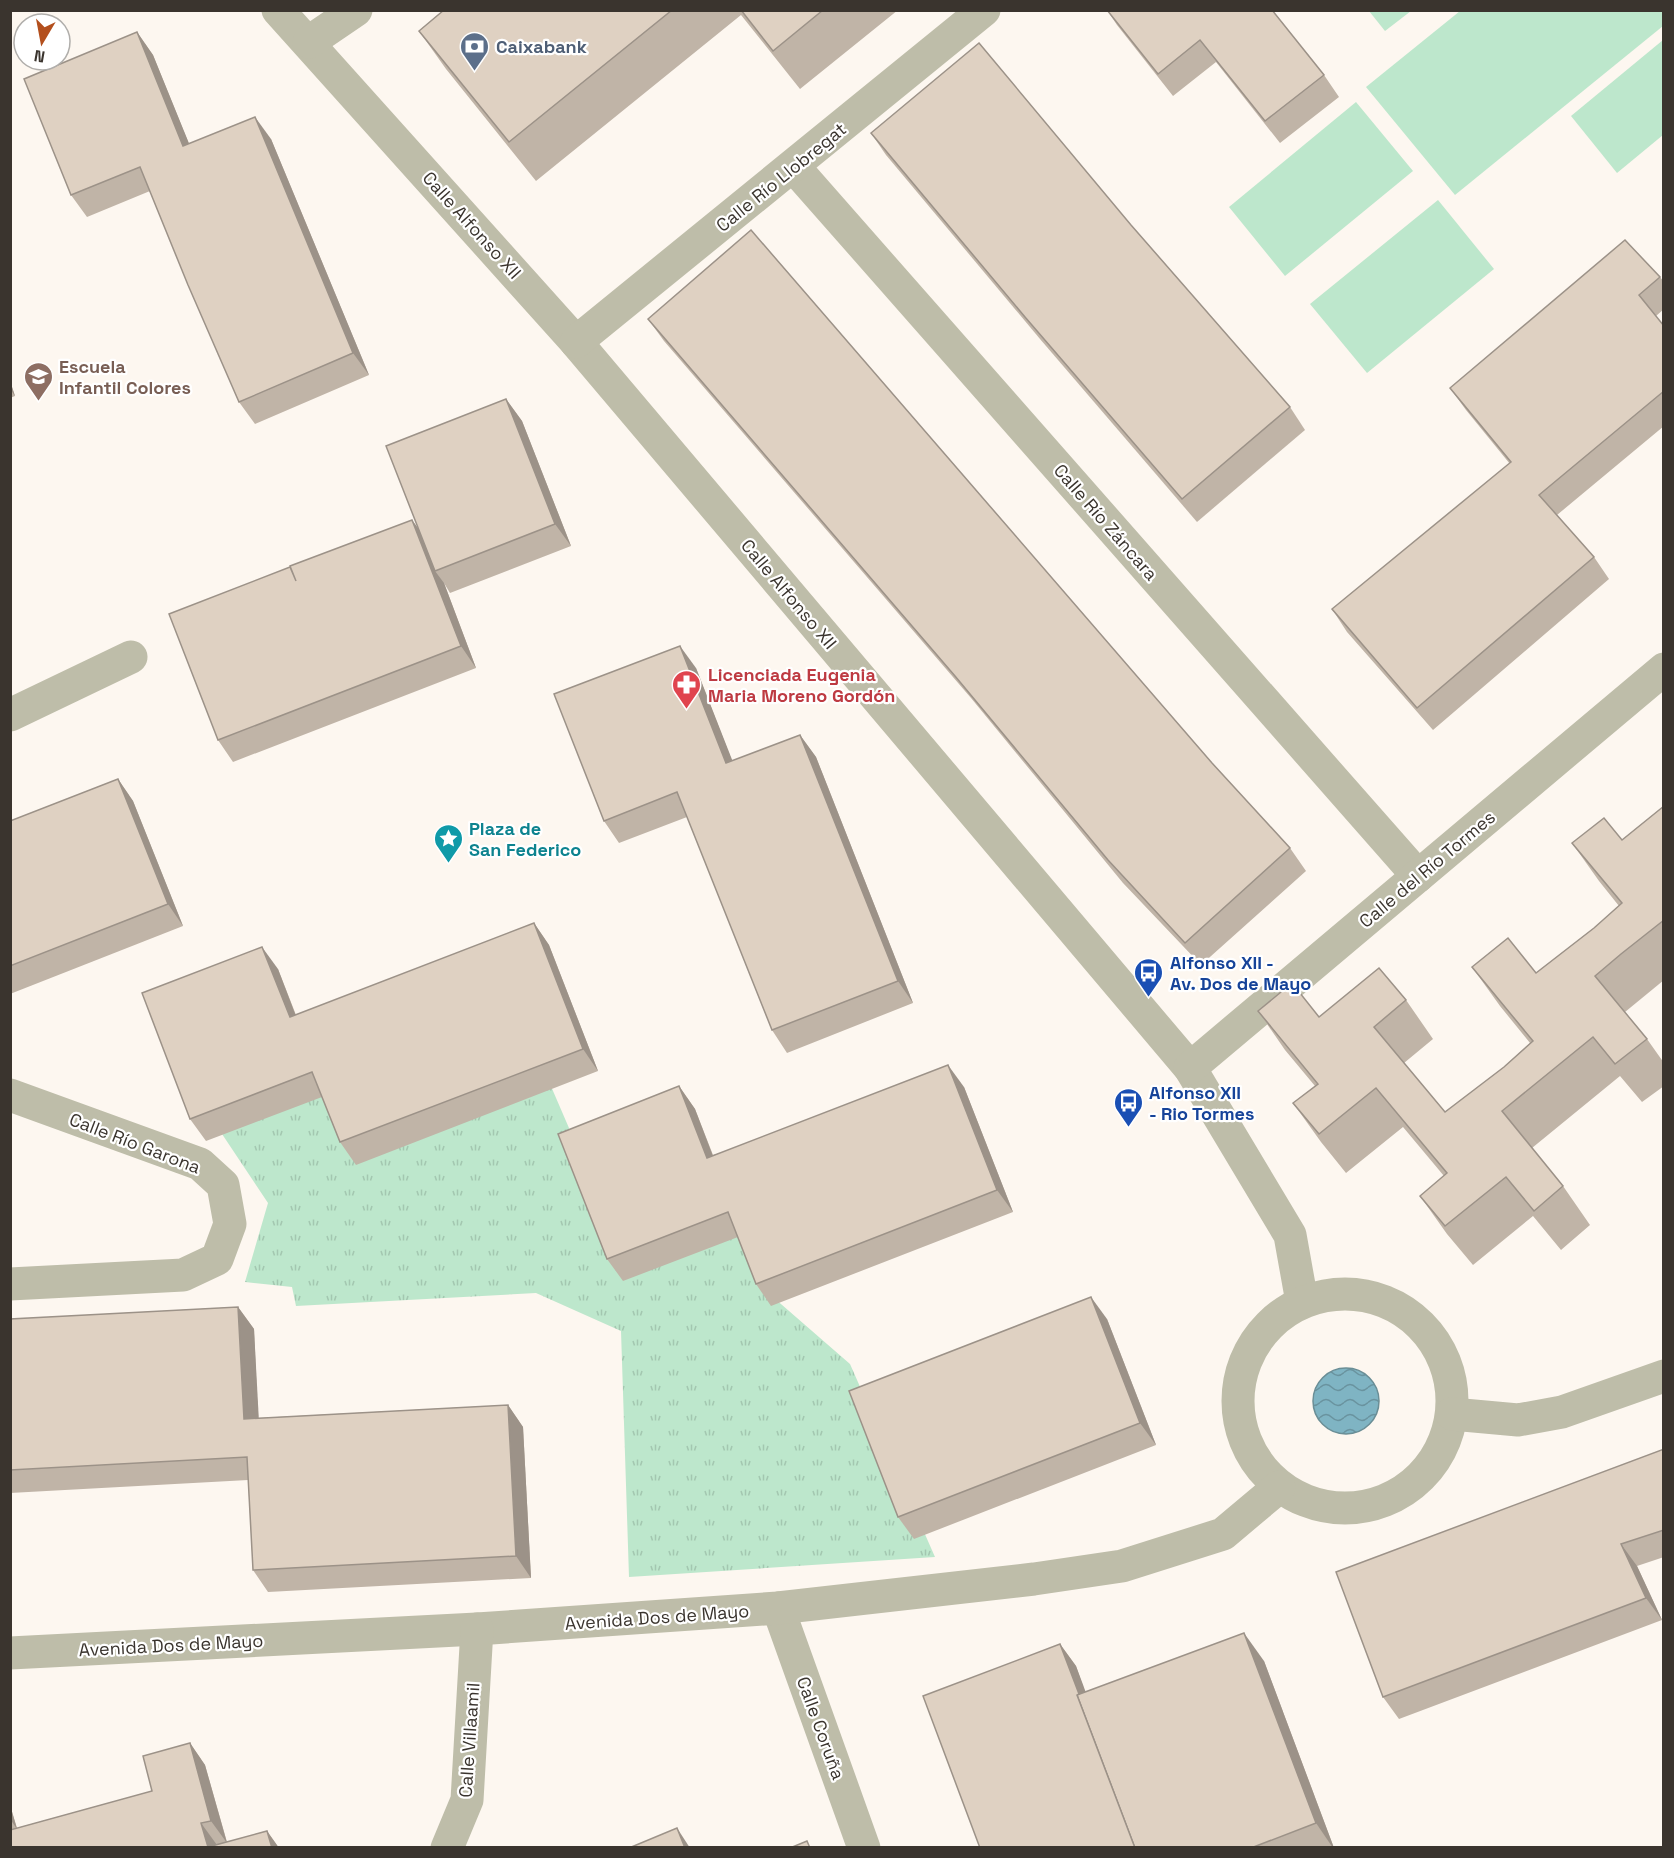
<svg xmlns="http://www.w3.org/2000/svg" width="1674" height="1858" viewBox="0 0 1674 1858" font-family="'Space Grotesk',sans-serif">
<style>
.grass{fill:#bde7cc}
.park{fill:url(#park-tufts)}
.water{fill:url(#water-waves);stroke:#6a8e96;stroke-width:1.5}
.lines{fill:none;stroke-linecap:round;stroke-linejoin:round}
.minor{stroke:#bebda9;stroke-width:33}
.wall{fill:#c0b4a7}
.shaded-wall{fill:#9c9288}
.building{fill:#dfd1c2;stroke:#9c9288;stroke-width:1.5}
.labels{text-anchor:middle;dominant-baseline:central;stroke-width:4.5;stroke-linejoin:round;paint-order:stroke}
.service-label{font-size:18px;font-weight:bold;fill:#4e5e75;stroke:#fff;text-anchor:start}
.street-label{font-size:18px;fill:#3a342e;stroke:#fff}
.education-label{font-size:18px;font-weight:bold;fill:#785e54;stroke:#fff;text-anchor:start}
.health-label{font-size:18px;font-weight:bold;fill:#be3a42;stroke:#fff;text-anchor:start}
.culture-label{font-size:18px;font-weight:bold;fill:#0d838f;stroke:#fff;text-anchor:start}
.transit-label{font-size:18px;font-weight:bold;fill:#164399;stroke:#fff;text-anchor:start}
</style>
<defs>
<pattern id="park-tufts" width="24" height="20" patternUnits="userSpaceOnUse" patternTransform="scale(1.5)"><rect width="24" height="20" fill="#bde7cc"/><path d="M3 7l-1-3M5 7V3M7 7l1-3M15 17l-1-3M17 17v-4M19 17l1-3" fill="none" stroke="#a3c7b0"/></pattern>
<pattern id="water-waves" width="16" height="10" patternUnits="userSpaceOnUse" patternTransform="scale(1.5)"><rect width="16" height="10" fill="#7fb4c3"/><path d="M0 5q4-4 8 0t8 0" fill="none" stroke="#69939f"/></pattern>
</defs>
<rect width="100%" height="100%" fill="#fdf7f0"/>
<g class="grass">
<path d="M1662,10l1,16 -208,169 -89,-108 94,-76z"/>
<path d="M1369,11h42l-26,20z"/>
<path d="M1663,40v95l-46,38 -46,-57z"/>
<path d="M1356,102l57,69 -128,105 -56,-69z"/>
<path d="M1438,200l56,69 -127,104 -57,-69z"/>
</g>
<path class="park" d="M547,1077l78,181 104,-37 37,70 84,73 85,193 -306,20 -8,-246 -85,-38 -240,13 -4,-19 -47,-5 23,-79 -54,-81 107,-42z"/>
<circle class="water" cx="1346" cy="1401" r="33"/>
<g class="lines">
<g class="minor">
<path d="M278,10l298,332 614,726 100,167 12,67"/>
<path d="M309,42l47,-32"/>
<path d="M794,167l624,709"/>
<path d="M576,342l408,-332"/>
<path d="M10,715l121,-58"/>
<path d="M1190,1068l474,-399"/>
<path d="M10,1095l190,69 23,21 7,39 -13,35 -34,16 -173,9"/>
<circle cx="1345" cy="1401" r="107"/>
<path d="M1452,1414l66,6 44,-8 102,-36"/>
<path d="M778,1608l86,240"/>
<path d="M10,1653l467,-24 301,-21 256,-29 88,-13 101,-32 56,-47"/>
<path d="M447,1848l20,-48 10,-171"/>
</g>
</g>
<g class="wall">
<path d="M444,10h454l-98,79 -59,-74 -205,166 -90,-112 -27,-38z"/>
<path d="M1107,10h165l52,65 15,22 -59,46 -64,-81 -43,34 -56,-71z"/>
<path d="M137,32l16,23 36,89 82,-5 98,236 -114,49 -16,-22 -89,-211 -63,26 -16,-22z"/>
<path d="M871,133l260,92 159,182 15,23 -108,92 -157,-183 -154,-184z"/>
<path d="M1660,277l4,5v27l-8,7 8,10v100l-107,89 37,42 15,22 -176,151 -86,-98 -15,-23 178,-145 -44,-54 -16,-22z"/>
<path d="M648,319l564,444 78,85 16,23 -105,94 -78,-82 -152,-185 -307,-357z"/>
<path d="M10,381l5,15 -5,2z"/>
<path d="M506,399l16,22 49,125 -121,47 -6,-10 32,85 -243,94 -15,-22 72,-173 3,5 119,-52 6,8z"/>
<path d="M696,668l36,93 68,-26 16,22 97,246 -126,50 -15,-23 -85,-213 -68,26 -15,-22z"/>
<path d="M118,779l15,22 50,125 -173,68v-173z"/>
<path d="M1664,806v174l-39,32 22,27 17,24v23l-22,16 -22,-26 -88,72 31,38 27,39 -29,25 -28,-34 -60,49 -26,-31 -27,-38 24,-20 -41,-49 -57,46 -25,-31 -28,-39 22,-17 -30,-36 -27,-39 61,6 87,-17 27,39 -29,24 41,49 59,-45 26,-24 -30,-37 -28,-39 64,6 58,-45 25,-22 -20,-25 -27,-38 50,-3z"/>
<path d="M534,923l15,22 49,126 -242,94 -16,-23 -18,-45 -116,44 -16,-22 88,-150 18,46z"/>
<path d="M679,1086l16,23 18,46 251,-68 49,125 -242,94 -15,-22 -18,-47 -115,44 -16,-22z"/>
<path d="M238,1307l16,22 4,89 250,-13 15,22 8,151 -263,14 -15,-22 -5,-90 -238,13v-174z"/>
<path d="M1107,1319l49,126 -242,94 -16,-22z"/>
<path d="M1664,1449v108l-27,9 25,54 -263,99 -16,-22z"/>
<path d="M1060,1644l16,22 9,26 179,-31 70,187h-354z"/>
<path d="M190,1743l15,22 22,77 40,-11 12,17h-269v-43l7,23 135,-37z"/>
</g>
<g class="shaded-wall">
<path d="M137,32l16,23 46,113 -16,-22z"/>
<path d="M255,117l16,22 98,236 -16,-22z"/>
<path d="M10,381l5,15 -5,-7z"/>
<path d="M506,399l16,22 49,125 -16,-22z"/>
<path d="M412,520l16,22 7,29 9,12 32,85 -15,-22z"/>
<path d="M680,646l16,22 46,117 -16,-22z"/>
<path d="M800,735l16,22 97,246 -15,-22z"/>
<path d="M118,779l15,22 50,125 -15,-22z"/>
<path d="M534,923l15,22 49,126 -15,-22z"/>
<path d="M262,947l16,22 27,71 -15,-23z"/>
<path d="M948,1065l16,22 49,125 -16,-22z"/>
<path d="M679,1086l16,23 27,71 -15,-22z"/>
<path d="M1091,1297l16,22 49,126 -16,-22z"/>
<path d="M238,1307l16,22 6,112 -16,-22z"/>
<path d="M508,1405l15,22 8,151 -15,-22z"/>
<path d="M1621,1544l16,22 25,54 -16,-22z"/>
<path d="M1244,1633l20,28 70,187h-1l-17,-25z"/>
<path d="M1060,1644l16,22 68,182h-7z"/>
<path d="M190,1743l15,22 22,78 -16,-22z"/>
<path d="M10,1805l7,24 -7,-10z"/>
<path d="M201,1823l16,22 -9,3z"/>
<path d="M677,1828l13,20h-5z"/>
<path d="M267,1831l12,17h-7z"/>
</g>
<g class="building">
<path d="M444,10h228l-163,132 -90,-111z"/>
<path d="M741,10h82l-50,41z"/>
<path d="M1107,10h165l52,65 -59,46 -65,-81 -42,34z"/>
<path d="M137,32l46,114 72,-29 98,236 -114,49 -51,-117 -48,-118 -69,28 -47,-116z"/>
<path d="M979,43l152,182 159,182 -108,92 -157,-182 -154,-184z"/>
<path d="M751,230l461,533 78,85 -105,95 -77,-83 -153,-184 -307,-357z"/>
<path d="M1625,240l35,37 -21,18 25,31v65l-125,104 55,62 -177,151 -85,-99 179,-147 -61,-74z"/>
<path d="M506,399l49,125 -120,47 -49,-125z"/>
<path d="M412,520l49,126 -243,94 -49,-126 121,-47 6,14 -6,-15z"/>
<path d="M680,646l46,117 74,-28 98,246 -126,49 -95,-238 -73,29 -50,-127z"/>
<path d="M118,779l50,125 -158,62v-145z"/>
<path d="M1664,806v114l-43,34 -26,22 52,63 -32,25 -22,-27 -91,74 61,75 -29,25 -28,-34 -61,49 -25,-30 27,-23 -71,-85 -57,46 -26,-31 25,-19 -60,-73 34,-28 27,34 60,-49 27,32 -32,27 71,85 59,-45 29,-26 -61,-74 36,-29 28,35 58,-45 28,-25 -50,-60 32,-25 18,22z"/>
<path d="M534,923l49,126 -243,93 -28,-70 -122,47 -48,-126 120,-46 28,70z"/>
<path d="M948,1065l49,125 -241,94 -28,-72 -121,47 -49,-125 121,-48 28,72z"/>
<path d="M1091,1297l49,126 -242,94 -49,-126z"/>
<path d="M238,1307l6,112 264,-14 8,151 -263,14 -6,-113 -237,13v-151z"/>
<path d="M1664,1449v81l-43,14 25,54 -263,99 -47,-125z"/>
<path d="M1244,1633l72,190 -65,25h-116l-58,-153z"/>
<path d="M1060,1644l19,50 -2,1 58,153h-155l-57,-152z"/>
<path d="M190,1743l21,78 -10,2 7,24 59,-16 5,17h-262v-18l142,-39 -9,-35z"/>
<path d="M677,1828l8,20h-56z"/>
<path d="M807,1841l3,7h-20z"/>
</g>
<defs>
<symbol id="bank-pin" viewBox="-11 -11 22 30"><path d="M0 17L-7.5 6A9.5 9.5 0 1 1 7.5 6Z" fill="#5c6f8a" stroke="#fff"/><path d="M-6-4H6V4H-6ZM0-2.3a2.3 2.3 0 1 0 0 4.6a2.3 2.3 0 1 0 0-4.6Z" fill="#fff"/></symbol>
<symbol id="school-pin" viewBox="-11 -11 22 30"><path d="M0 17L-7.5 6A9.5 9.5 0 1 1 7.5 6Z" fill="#8d6e63" stroke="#fff"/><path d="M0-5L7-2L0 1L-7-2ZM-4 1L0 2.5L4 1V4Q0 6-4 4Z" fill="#fff"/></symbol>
<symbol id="pharmacy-pin" viewBox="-11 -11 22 30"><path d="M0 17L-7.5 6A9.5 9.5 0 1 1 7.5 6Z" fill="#e0444e" stroke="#fff"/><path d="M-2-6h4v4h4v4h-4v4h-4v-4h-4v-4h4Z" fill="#fff"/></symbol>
<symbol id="sight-pin" viewBox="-11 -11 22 30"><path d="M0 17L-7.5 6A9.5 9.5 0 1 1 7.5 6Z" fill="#0f9aa8" stroke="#fff"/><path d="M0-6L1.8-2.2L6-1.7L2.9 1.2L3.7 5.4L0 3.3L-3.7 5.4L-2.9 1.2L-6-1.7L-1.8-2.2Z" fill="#fff"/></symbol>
<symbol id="bus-pin" viewBox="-11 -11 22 30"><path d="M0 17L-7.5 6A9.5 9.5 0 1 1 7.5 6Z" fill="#1a4fb4" stroke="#fff"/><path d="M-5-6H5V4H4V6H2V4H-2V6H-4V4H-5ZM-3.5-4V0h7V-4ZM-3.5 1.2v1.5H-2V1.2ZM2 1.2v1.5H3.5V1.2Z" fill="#fff"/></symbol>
</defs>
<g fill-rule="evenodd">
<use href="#bank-pin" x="458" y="30" width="33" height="45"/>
<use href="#school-pin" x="22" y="360" width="33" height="45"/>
<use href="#pharmacy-pin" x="670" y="668" width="33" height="45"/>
<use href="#sight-pin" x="432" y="822" width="33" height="45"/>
<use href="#bus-pin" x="1132" y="956" width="33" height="45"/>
<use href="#bus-pin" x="1112" y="1086" width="33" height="45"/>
</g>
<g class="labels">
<g class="service-label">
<text x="496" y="46">Caixabank</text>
</g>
<g class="street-label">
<text transform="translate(781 177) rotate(-39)">Calle Río Llobregat</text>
<text transform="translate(472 225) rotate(48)">Calle Alfonso XII</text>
<text transform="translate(1106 522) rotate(49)">Calle Río Záncara</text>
<text transform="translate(789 594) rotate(50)">Calle Alfonso XII</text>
<text transform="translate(1427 869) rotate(-40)">Calle del Río Tormes</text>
<text transform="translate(135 1143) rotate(21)">Calle Río Garona</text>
<text transform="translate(657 1617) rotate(-4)">Avenida Dos de Mayo</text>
<text transform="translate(171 1645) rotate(-3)">Avenida Dos de Mayo</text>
<text transform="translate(821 1728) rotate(70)">Calle Coruña</text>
<text transform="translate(469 1740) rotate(-86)">Calle Villaamil</text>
</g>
<g class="education-label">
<text x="59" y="366">Escuela<tspan x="59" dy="21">Infantil Colores</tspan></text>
</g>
<g class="health-label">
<text x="708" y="674">Licenciada Eugenia<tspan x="708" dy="21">Maria Moreno Gordón</tspan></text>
</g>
<g class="culture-label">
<text x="469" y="828">Plaza de<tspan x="469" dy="21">San Federico</tspan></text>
</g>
<g class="transit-label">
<text x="1170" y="962">Alfonso XII -<tspan x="1170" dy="21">Av. Dos de Mayo</tspan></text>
<text x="1149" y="1092">Alfonso XII<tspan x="1149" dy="21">- Rio Tormes</tspan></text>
</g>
</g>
<rect width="1674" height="1858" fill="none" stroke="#3a342e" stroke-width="24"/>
<g transform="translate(42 42) rotate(190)"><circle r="28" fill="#ffffff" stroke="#b0aeab" stroke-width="1.5"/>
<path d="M0-4.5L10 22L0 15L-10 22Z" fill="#b34f1d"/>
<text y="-9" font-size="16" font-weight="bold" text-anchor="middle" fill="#3a342e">N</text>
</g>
</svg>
